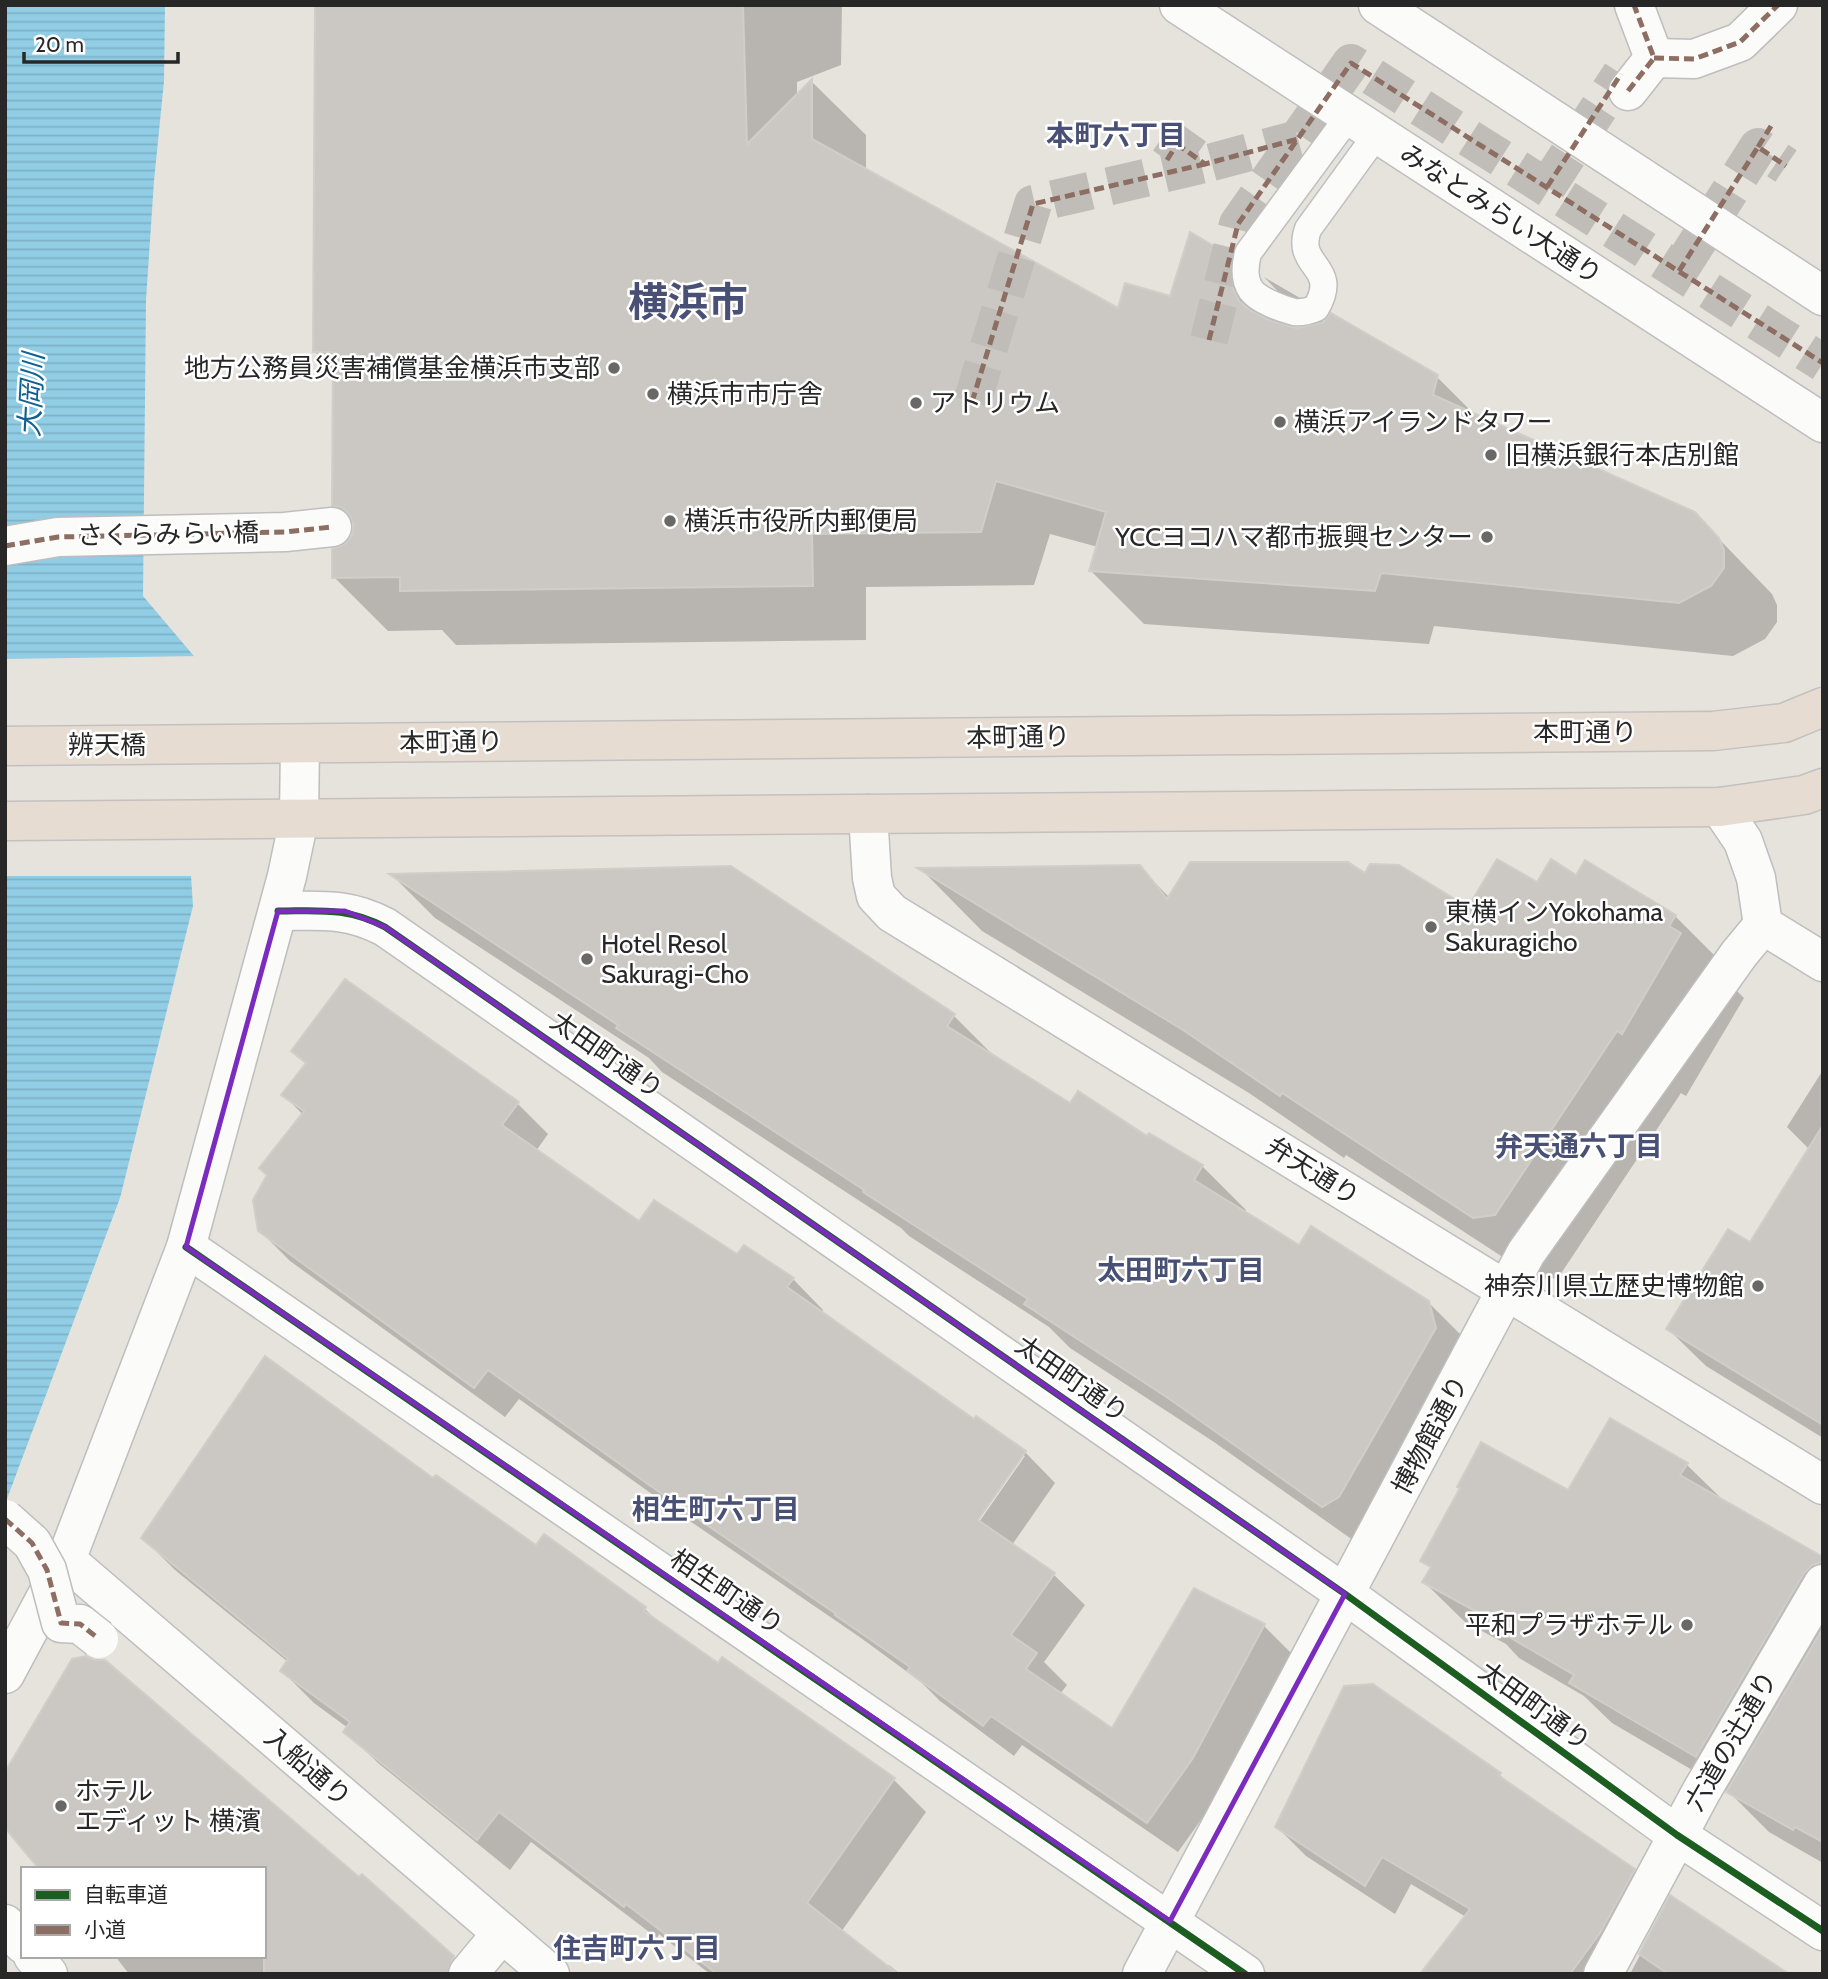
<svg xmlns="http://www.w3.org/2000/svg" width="1828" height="1979" viewBox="0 0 1828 1979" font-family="Cabin,'Noto Sans JP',sans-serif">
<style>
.water{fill:url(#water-rules)}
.pier{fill:#e6e2dc}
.shadow{fill:#0003;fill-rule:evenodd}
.building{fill:#cbc8c3;stroke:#d0cec9;stroke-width:2}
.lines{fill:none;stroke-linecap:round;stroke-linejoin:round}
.street-tunnel{stroke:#c0bdb8;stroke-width:38;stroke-dasharray:38 19;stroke-linecap:butt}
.lane-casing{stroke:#bfbebe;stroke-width:29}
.street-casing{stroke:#bfbebe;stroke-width:41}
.secondary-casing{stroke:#bfbebe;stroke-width:41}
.highway-casing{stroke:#c3c1bf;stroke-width:41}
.lane{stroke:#fbfbfa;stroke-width:26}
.street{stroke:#fbfbfa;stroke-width:38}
.secondary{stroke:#fbfbfa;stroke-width:38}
.highway{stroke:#e7dcd2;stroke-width:38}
.street-bridge-casing{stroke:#bfbebe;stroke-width:41;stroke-linecap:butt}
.street-bridge{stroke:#fbfbfa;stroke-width:38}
.quiet{stroke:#8d6e63;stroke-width:5;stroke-dasharray:10 5;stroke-linecap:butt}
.cycleway-casing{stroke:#fff;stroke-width:11}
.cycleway{stroke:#1b5e20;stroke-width:7}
.marked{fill:none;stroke:#7b2cbf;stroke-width:5;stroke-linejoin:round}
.poi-dot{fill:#6a6866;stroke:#fff;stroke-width:2.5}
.labels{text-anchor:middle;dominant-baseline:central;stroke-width:5;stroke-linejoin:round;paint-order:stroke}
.street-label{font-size:26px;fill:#272727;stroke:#fff}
.poi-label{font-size:26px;fill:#272727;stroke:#fff;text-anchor:start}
.neighbourhood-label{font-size:28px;font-weight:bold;fill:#495076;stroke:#fff}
.water-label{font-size:28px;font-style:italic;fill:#106192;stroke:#fff}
.town-label{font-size:40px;font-weight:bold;fill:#495076;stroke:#fff}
</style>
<defs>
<pattern id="water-rules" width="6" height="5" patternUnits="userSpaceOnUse" patternTransform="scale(1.75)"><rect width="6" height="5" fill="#91cee6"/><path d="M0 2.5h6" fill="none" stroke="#7db1c5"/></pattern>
</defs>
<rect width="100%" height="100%" fill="#e6e2dc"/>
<path class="water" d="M5,5h160l-1,76 -10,100 -8,119 -3,296 56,66 -8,214 2,30 -73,292 -115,306z"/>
<path class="pier" d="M199,656l1,2 -6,218h-189v-217z"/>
<g class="shadow">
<path d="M316,5h526l-1,60 -44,17v15l15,-15 54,53v35l253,140 52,-12 59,-41 54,54 -1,15 13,4 16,-4 -48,-49 36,21 25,24 112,55 40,40 217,96 78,81 5,11v17l-12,17 -32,17 -299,-30 -5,18 -285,-20 -53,-53 7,-24 -48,-13 -16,51 -168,2v53l-410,5 -14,-15 -54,1 -54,-54 12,-31 7,-9 2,-11 -21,-21v-134l-19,-19z"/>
<path d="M1585,863l90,53 64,64 -5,8 10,10 -58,98 -5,-3 -123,185 -20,2 -192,-125 -2,3 -95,-65 -267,-162 -61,-62 218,-2 31,31 196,-22 103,34 69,-25 39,-8z"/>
<path d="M731,868l223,148 45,45 71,45 78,32 54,28 44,44 -2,3 56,34 128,55 45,45 -106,203 -153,-108 -144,-94 -21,-21 -140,-91 -8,-8 -239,-156 -13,-14 -214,-140 -42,-42z"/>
<path d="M293,1051l224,52 31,31 -12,17 104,73 98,32 55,23 30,31 -2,3 154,108 50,31 30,31 -43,62 42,30 31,30 -41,57 23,23 -7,9 52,37 152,-105 30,30 -71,133 -45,63 -156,-107 -8,11 -74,-55 -19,-19 -60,-44 -177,-121 -165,-118 -14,18 -215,-156 -31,-31 44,-115 -19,-20 23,-30zM1021,1456h4l-50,72 -3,-2z"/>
<path d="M1823,1070v368l-117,-72 -38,-37 83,-84 59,-95 -23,-23z"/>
<path d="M1686,1464l39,38 98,57v304l-54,-31 -41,-41 -116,-68 -28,-27 -65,-38 -13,-14 -41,-22 -41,-40 8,-13 -10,-9 146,-67z"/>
<path d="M433,1481l103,66 109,62 16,16 57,40 4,-6 172,121 32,32 -85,120 46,36 2,-3 11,9h-190l-51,-40 -2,4 -126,-96 -21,28 -132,-107 -32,-32 2,-3 -34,-25 -32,-32 6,-9 -113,-92 -32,-32z"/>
<path d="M73,1661l377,294 19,19h-340l-14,-18h149v-87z"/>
<path d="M1500,1775l13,12 121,83 29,29 -40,75h-201l44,-57 -55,-33 -16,30 -89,-58 -29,-29z"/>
<path d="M1671,1897l114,77h-155z"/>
</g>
<g class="building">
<path d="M315,5h428l4,139 65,-65v60l306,169 7,-25 45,13 20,-64 41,24 -1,16 2,15 7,14 12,10 20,10 25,7 26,-5 9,-10 107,62 -5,20 262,117 24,26 5,12v18l-13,18 -32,17 -298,-30 -6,18 -286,-20 17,-59 -110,-31 -15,51 -169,2 1,52 -413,5v-14l-68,1v-29l13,-5 7,-8 2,-11 -5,-11 -8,-7 -9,-1 1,-154h-20z"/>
<path d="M1497,859l40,23 14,-23 25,16 9,-15 91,55 -7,11 12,7 -59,101 -5,-3 -122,184 -22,3 -191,-125 -2,3 -97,-66 -266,-162 223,-3 27,34 23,-37h158l17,11 5,-9 29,1 69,42z"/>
<path d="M731,866l224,148 -8,12 123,77 8,-12 69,45 2,-3 54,32 -9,15 105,65 12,-19 118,75 7,27 -97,169 -17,10 -154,-109 -144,-94 4,-5 -165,-107 1,-2 -248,-162 2,-3 -229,-151z"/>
<path d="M345,979l174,123 -17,23 137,96 15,-21 83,54 7,-9 50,33 -7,9 187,132 2,-3 50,35 -48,69 77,53 -44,62 26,18 -11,16 86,59 82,-140 71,36 -72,134 -46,65 -156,-107 -8,10 -76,-55 3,-4 -75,-52 1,-1 -184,-127 -164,-117 -14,18 -216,-157 -5,-31 14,-25 -8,-7 45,-57 -23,-16 25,-32 -15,-12z"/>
<path d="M1823,1125v300l-157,-96 62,-100 22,13z"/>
<path d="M265,1356l168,122 3,-3 100,70 8,-11 102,73 -2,4 74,52 4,-6 173,121 -88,125 91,71h-181l-91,-70 -2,3 -125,-95 -22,28 -134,-108 7,-10 -70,-51 8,-12 -147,-121z"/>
<path d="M1610,1418l78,45 -8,12 143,82v5l-11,3 -8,8 -108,184 -127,-74 5,-8 -97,-57 2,-5 -57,-31 9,-15 -11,-6 40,-73 -3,-1 24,-45 87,48z"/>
<path d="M1823,1628v214l-28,-15 -2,3 -67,-38z"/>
<path d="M86,1656l9,4h10l254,217 3,-3 92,82 -7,18h-183v-105h-225l-34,-41v-56l67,-113z"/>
<path d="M1373,1684l128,89 -2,3 136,93 -35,64 -30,41h-150l50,-65 -88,-52 -17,29 -90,-59 69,-141z"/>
<path d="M1670,1895l119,79h-121l-29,-20z"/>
</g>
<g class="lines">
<g class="street-tunnel">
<path d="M1164,135l41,29 93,-25"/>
<path d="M1547,187l74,-113"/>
<path d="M1679,271l79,-124 28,19"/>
<path d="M1209,340l29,-116 113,-161 472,300"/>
<path d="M972,402l61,-198 172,-40"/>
</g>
<defs>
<path id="lane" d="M1349,116l-101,137c-3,12 -5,26 3,37 7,10 31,19 43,22 8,1 15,-1 22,-4 25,-43 -22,-40 -8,-79l69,-95"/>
<g id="street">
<path d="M1654,58l40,1 46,-17 38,-37"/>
<path d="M1628,91l26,-33 -20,-53"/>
<path d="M5,546l53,-9 227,-5 47,-5"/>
<path d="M1720,807l23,34 13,37 7,47 60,37"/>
<path d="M868,814l4,64 4,18 16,17 931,572"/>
<path d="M278,911c42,0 69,-4 107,16l960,667 332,241 146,96"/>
<path d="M186,1247l1059,727"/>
<path d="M66,1560l484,414"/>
<path d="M5,1924l18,20"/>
<path d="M33,1956l15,18"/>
<path d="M468,1974l34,-41"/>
<path d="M1142,1974l384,-721 213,-299 24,-29"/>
<path d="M1603,1974l98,-182 122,-208"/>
</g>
<g id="secondary">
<path d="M1179,5l644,418"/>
<path d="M1378,5l445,291"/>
<path d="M5,1674l61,-114 120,-313 101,-371 12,-57 1,-75"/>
</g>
<g id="highway">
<path d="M5,746l1708,-15 71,-8 39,-16"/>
<path d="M5,821l1715,-14 84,-12 19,-7"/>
</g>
</defs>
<use href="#lane" class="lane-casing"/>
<use href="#street" class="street-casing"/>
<use href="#secondary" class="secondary-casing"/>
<use href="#highway" class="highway-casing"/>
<use href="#lane" class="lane"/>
<use href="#street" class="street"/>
<use href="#secondary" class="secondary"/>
<use href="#highway" class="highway"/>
<defs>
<path id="street-bridge" d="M5,1519l27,24 15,27 14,53 19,1 19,15"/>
</defs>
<use href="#street-bridge" class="street-bridge-casing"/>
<use href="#street-bridge" class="street-bridge"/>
<g class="quiet">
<path d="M1654,58l40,1 46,-17 38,-37"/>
<path d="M1628,91l26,-33 -20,-53"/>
<path d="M1164,135l41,29 93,-25"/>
<path d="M1758,147l13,-21"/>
<path d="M1167,160l10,-16"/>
<path d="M1547,187l74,-113"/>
<path d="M1679,271l79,-124 28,19"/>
<path d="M1209,340l29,-116 113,-161 472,300"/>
<path d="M972,402l61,-198 172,-40"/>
<path d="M5,546l53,-9 227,-5 47,-5"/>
<path d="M5,1519l27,24 15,27 14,53 19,1 19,15"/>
</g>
<defs>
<g id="cycleway">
<path d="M278,911c42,0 69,-4 107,16l960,667 332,241 146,96"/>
<path d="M186,1247l1059,727"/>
</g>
</defs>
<use href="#cycleway" class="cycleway-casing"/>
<use href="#cycleway" class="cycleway"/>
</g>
<path class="marked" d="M278,911h67l40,16 960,667 -175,327 -984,-674z"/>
<g class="poi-dot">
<circle cx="614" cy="368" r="7"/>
<circle cx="653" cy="394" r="7"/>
<circle cx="916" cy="403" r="7"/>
<circle cx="1280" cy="422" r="7"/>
<circle cx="1491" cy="455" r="7"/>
<circle cx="670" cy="521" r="7"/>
<circle cx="1487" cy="537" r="7"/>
<circle cx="1431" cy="927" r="7"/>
<circle cx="587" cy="959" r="7"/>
<circle cx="1758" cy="1286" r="7"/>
<circle cx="1687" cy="1625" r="7"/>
<circle cx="61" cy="1806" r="7"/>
</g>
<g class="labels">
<g class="street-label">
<text transform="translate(1501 214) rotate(33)">みなとみらい大通り</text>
<text transform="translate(168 534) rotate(-1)">さくらみらい橋</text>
<text x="1585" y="732">本町通り</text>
<text transform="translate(1018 737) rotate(-1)">本町通り</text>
<text transform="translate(451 742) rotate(-1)">本町通り</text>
<text x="107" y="745">辨天橋</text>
<text transform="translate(607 1055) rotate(35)">太田町通り</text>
<text transform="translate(1313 1171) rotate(32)">弁天通り</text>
<text transform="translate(1072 1379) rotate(35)">太田町通り</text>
<text transform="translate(1430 1435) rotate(-62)">博物館通り</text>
<text transform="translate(727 1592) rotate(34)">相生町通り</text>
<text transform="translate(1535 1706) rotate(36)">太田町通り</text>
<text transform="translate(1731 1741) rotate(-60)">六道の辻通り</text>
<text transform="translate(308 1767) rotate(41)">入船通り</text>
</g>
<g class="poi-label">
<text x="600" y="368" text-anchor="end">地方公務員災害補償基金横浜市支部</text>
<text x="667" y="394">横浜市市庁舎</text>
<text x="930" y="403">アトリウム</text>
<text x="1294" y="422">横浜アイランドタワー</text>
<text x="1505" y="455">旧横浜銀行本店別館</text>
<text x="684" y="521">横浜市役所内郵便局</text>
<text x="1473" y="537" text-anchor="end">YCCヨコハマ都市振興センター</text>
<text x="1445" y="912">東横インYokohama<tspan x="1445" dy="30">Sakuragicho</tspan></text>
<text x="601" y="944">Hotel Resol<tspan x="601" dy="30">Sakuragi-Cho</tspan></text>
<text x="1744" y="1286" text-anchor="end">神奈川県立歴史博物館</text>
<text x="1673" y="1625" text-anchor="end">平和プラザホテル</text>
<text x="75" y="1791">ホテル<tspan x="75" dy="30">エディット 横濱</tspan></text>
</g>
<g class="neighbourhood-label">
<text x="1116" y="135">本町六丁目</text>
<text x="1579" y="1146">弁天通六丁目</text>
<text x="1181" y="1270">太田町六丁目</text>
<text x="716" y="1509">相生町六丁目</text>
<text x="637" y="1948">住吉町六丁目</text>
</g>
<g class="water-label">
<text transform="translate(31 395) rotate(-87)">大岡川</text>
</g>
<g class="town-label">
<text x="688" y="301">横浜市</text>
</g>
</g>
<rect width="1828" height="1979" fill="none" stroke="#272727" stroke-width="14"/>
<rect x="21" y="1867" width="245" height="91" fill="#ffffff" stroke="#a9a9a9" stroke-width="2"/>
<rect x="35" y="1890" width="35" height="10" fill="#1b5e20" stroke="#a9a9a9" stroke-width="2"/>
<text x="84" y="1902" font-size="21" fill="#272727">自転車道</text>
<rect x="35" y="1925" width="35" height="10" fill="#8d6e63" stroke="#a9a9a9" stroke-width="2"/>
<text x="84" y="1937" font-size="21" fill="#272727">小道</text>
<path d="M24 52v10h154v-10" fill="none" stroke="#272727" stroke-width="3.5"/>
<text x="35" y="52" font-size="21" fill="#272727" stroke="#ffffff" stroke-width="5" paint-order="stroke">20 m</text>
</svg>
